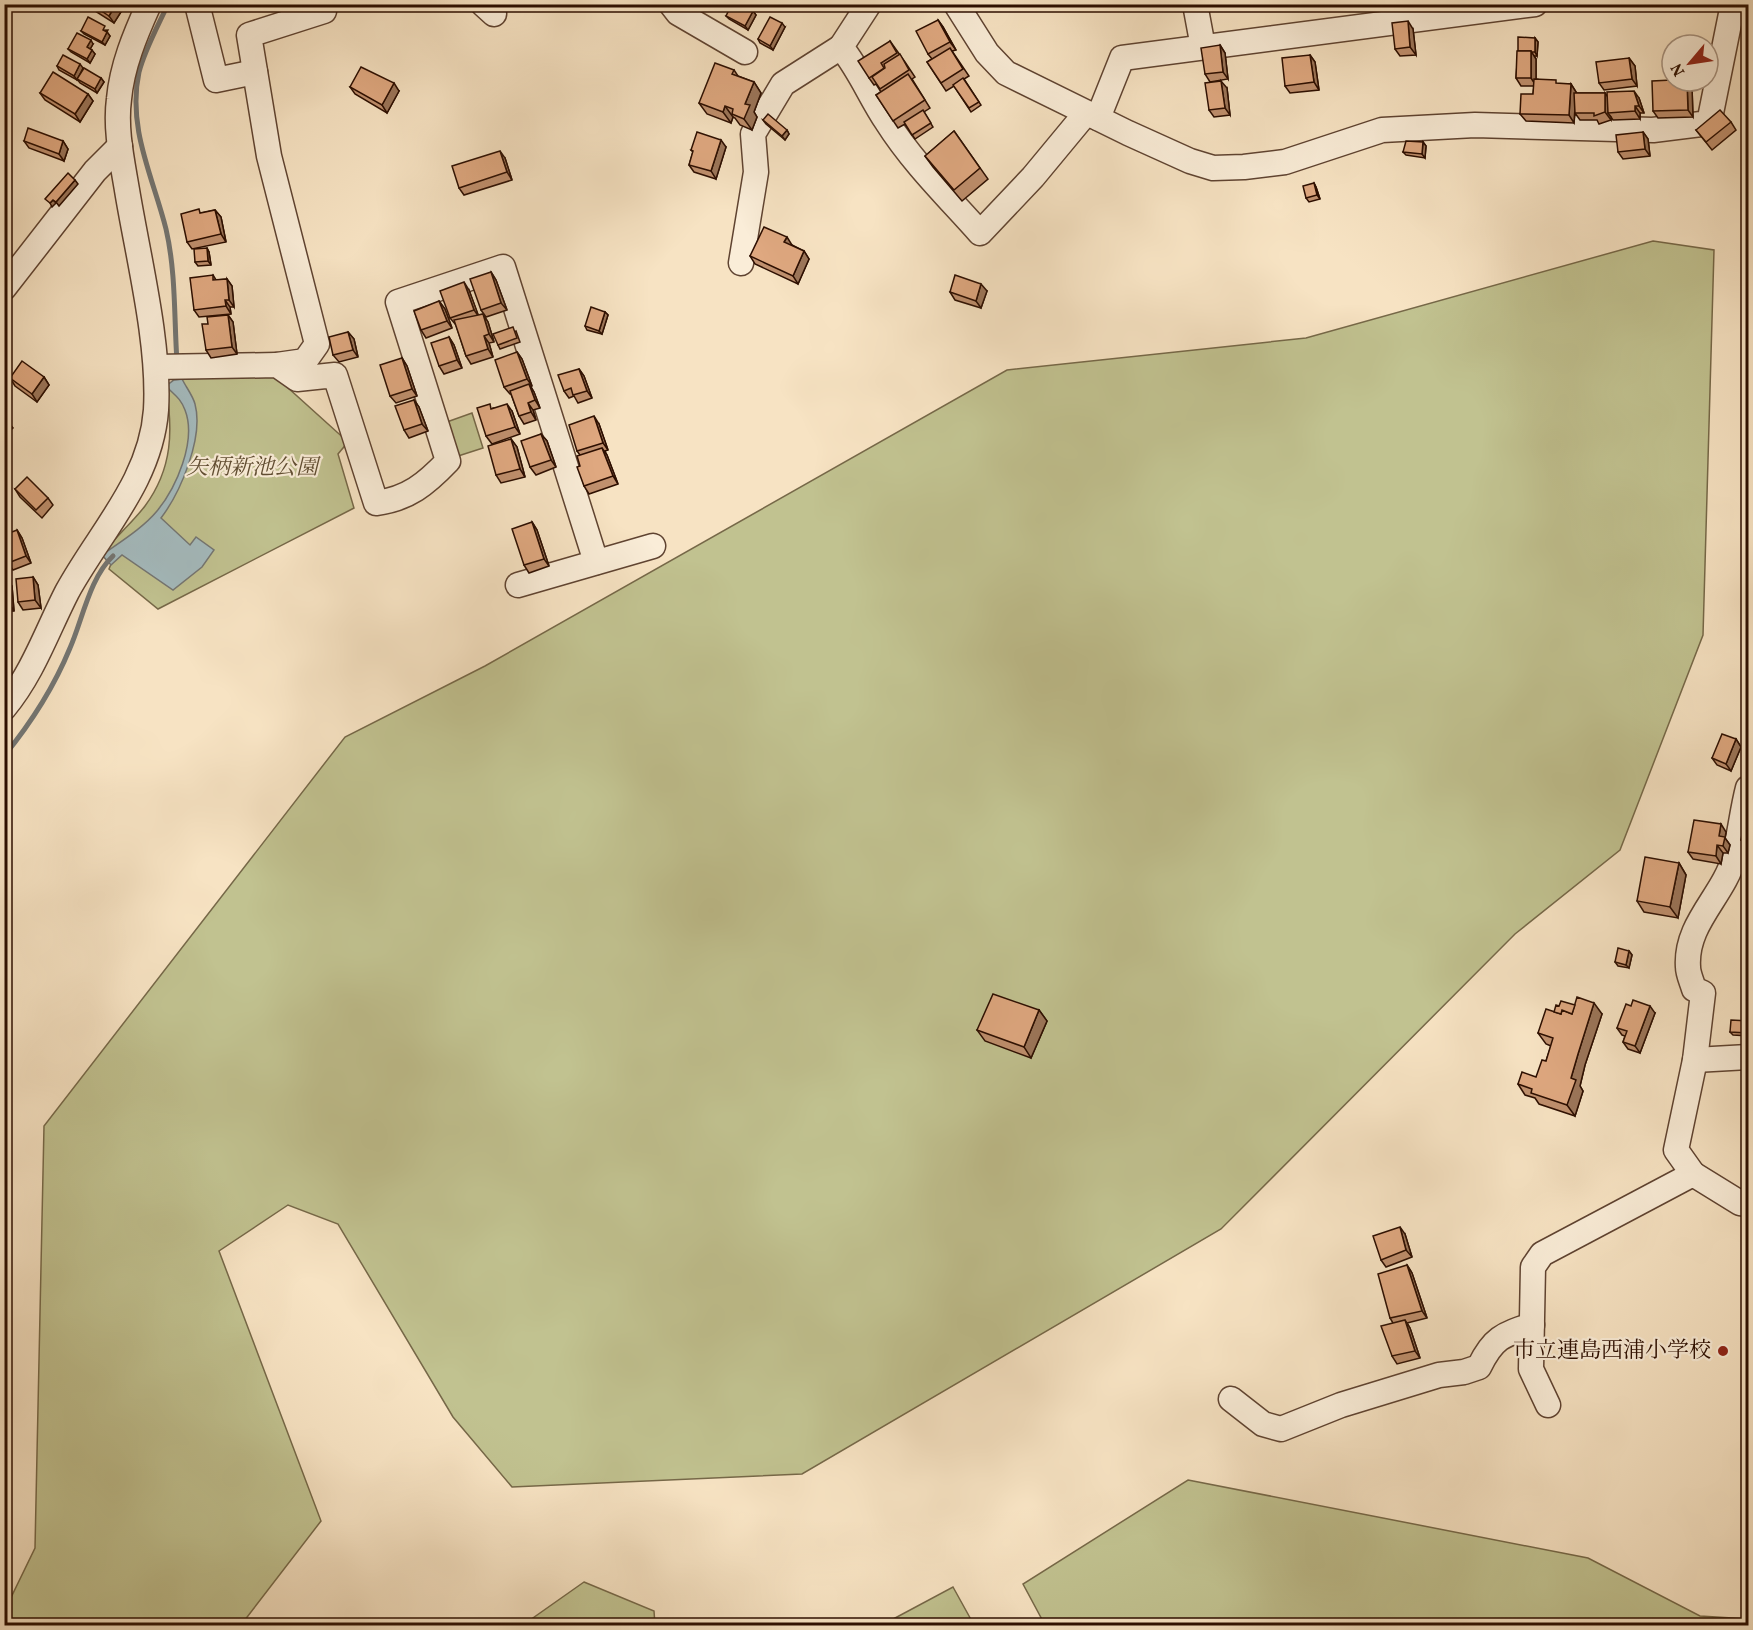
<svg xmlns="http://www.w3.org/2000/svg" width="1753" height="1630" viewBox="0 0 1753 1630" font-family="Vollkorn,'Noto Serif JP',serif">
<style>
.green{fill:#c1c290;stroke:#766848;stroke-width:1.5}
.water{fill:#a4bbbf;stroke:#747673;stroke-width:1.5}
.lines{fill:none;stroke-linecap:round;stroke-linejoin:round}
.stream{stroke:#747673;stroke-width:5}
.minor-casing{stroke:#5f4331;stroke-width:27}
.minor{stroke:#faedd8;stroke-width:24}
.wall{fill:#c0906e;stroke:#2c0e00;stroke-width:1.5}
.shaded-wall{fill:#9c765a;stroke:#2c0e00;stroke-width:1.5}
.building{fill:#dfa880;stroke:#2c0e00;stroke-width:1.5}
.poi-dot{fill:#8f2418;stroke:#faedd8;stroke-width:2}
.labels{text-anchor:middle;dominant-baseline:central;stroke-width:4.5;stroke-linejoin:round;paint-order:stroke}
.park-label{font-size:22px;font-style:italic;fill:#604d32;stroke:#faedd8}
.poi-label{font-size:22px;fill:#2c0e00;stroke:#faedd8;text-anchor:end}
</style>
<rect width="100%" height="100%" fill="#f7e3c3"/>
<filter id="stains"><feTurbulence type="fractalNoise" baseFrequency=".00333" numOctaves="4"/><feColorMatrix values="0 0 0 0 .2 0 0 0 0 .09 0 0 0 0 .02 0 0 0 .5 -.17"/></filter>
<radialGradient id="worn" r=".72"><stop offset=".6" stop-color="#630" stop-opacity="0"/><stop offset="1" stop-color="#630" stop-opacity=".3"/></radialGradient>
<g class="green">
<path d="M1653,241l61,9 -11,385 -83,215 -105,84 -294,295 -419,245 -290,13 -59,-70 -115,-193 -50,-19 -69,46 102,270 -80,104h-236l-1,-13 31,-64 9,-422 301,-389 140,-71 522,-296 299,-32z"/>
<path d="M262,374l15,4 71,64 -10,12 16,54 -196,101 -49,-40 2,-5 -9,-9c13,-18 30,-32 43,-49 28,-38 28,-76 21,-120l8,-6z"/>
<path d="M472,413l11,35 -28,9 -11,-34z"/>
<path d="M1188,1480l400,78 112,58 48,3v6h-703l-22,-41z"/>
<path d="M584,1582l70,29 1,14h-132z"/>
<path d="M953,1587l21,38h-92z"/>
</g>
<path class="water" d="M182,379c4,8 11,17 13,25 9,34 -15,89 -34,114l29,27 6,-8 18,13 -12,17 -29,23 -51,-35 -11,10 -9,-10c18,-13 41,-27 55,-44 19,-23 40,-70 28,-101 -5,-13 -11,-15 -19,-24l8,-6z"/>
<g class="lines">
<g class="stream">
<path d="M168,4c-10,22 -23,45 -29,68 -12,56 14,105 27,157 10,43 8,89 11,133"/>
<path d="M4,756c27,-33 50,-69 66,-108 12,-27 20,-71 43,-92"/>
</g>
<defs>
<g id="minor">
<path d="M197,4l19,76 39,-8"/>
<path d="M483,4l11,10"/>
<path d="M671,4l7,9 67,39"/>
<path d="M869,4l-28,43c20,25 29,50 46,75 26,41 61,75 93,111l53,-56 53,-64"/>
<path d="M956,4l31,49 19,20 122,60 62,28 23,7 31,-1 41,-5 97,-32 93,-5 178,5 56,-7 24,-119"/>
<path d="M1195,4l8,43"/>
<path d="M1098,118l24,-60 413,-54"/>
<path d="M741,263l15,-91 -3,-38 30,-50 58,-37"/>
<path d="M4,288l91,-117 25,-25"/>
<path d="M277,365l28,-4 12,-17 -48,-188 -20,-121 75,-24"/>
<path d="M156,367l121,-2 20,14 38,-4 41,128c32,-4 50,-19 72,-42l-50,-159 105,-35 93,295"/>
<path d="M518,585l135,-39"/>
<path d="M4,708c29,-35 43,-77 63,-116 32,-59 84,-111 89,-182 4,-67 -18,-153 -29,-220 -5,-30 -12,-61 -8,-91 3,-33 16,-64 30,-95"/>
<path d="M1695,1060l53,-3"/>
<path d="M1693,1174l-17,-24 19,-90 8,-67 -9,-4c-2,-7 -6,-15 -6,-22 -3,-44 36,-71 46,-110 6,-23 8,-46 14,-69"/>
<path d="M1231,1399l32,25 18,5 60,-24 98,-30 25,-3 15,-5c14,-29 23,-32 53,-42"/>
<path d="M1548,1405l-17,-36 2,-102 9,-13 151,-80 47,29 8,1"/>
</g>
</defs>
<use href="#minor" class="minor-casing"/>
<use href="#minor" class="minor"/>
</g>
<g class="wall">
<path d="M91,4h35l-12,19 -19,-12z"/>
<path d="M799,4h10l-7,5z"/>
<path d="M753,11l3,4 -8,15 -19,-11 -3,-3z"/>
<path d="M938,20l5,7 13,23 -4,1 17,25 -5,3 17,26 -10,7 -17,-26 -8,5 -19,-29 5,-3 -4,-5z"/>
<path d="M785,27l-12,23 -13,-7 -2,-4z"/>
<path d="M1413,29l3,26 -16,1 -5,-7z"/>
<path d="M108,30l-1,2 3,4 -5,9 -21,-11 -3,-3z"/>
<path d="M1535,38l3,4 -1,14h-3l2,3v20l22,5h13l5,8v1h29l2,3 32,2 5,15h-4v6l-27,1 -2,-3v3l-12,4 -2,-4h-17l-5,-7 -1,10 -48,-2 -6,-7 13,-20 1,-8h-13l-5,-8 2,-27z"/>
<path d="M890,41l15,21 10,15 -3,2 18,29 -6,4 9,15 -18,12 -10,-15 -7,4 -22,-33 5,-3 -5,-8 -2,1 -5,-7z"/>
<path d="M93,44l-3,5 5,5 -5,9 -19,-11 -3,-3z"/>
<path d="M1220,45l5,8 3,26 -18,3 -5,-8z"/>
<path d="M1310,55l5,7 4,28 -29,3 -5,-7z"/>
<path d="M1629,58l6,8 2,20 -33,4 -5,-7z"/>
<path d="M57,66l26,2 -6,12 -18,-10z"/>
<path d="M734,70l4,6 16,6 7,11 -7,19 3,5 -5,13 -12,-5 -5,-7 -2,-1 -2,6 -24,-9 -8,-11z"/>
<path d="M101,78l3,4 -7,11 -17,-10 -3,-4z"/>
<path d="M350,87l49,4 -12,22 -32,-19z"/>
<path d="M1692,87l1,30 -35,1 -5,-7z"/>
<path d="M1227,88l3,27 -16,2 -5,-7z"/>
<path d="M40,93l48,1 5,7 -13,21 -35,-22z"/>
<path d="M763,120l24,10 2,4 -4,6 -19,-16z"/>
<path d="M1731,122l5,8 -24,20 -16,-20z"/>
<path d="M954,131l34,48 -26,22 -29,-34 -8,-11z"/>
<path d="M1643,132l5,7 2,17 -27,3 -5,-7z"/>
<path d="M24,141h39l5,8 -4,12 -35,-13z"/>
<path d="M1423,142l3,4 -1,12 -19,-3 -3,-3z"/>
<path d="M726,147l-10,32 -22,-7 -5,-7 4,-13 -2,-2z"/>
<path d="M505,158l7,22 -48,15 -5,-7z"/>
<path d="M1314,183l2,4 4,12 -11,3 -3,-4z"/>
<path d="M215,210l6,7 5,25 -34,7 -5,-7 15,-29z"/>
<path d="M792,245l12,6 5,8 -11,25 -43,-20 -5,-8z"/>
<path d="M207,248l2,4 2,13 -13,1 -3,-4z"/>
<path d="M491,272l5,8 11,30 -21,7 -5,-7z"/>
<path d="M213,275l3,5 11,-1 5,7 2,21h-4l1,7 -32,3 -5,-7z"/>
<path d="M469,290l9,25 5,-1 5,8 6,20 -5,1 4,14 -22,7 -5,-8 -10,-31 -6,-7z"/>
<path d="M987,291l-6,17 -26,-8 -5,-8z"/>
<path d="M439,301l6,8 7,19 -26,10 -5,-8z"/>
<path d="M605,312l3,3 -6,19 -15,-4 -2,-4z"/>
<path d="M228,315l5,7 4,32 -26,4 -5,-8 2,-26z"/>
<path d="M516,331l4,11 -20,7 -2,-4z"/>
<path d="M348,332l6,7 4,18 -19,5 -6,-7z"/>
<path d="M449,337l5,8 8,23 -18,6 -5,-8z"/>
<path d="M517,352l5,7 10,27 -1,1 3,5 6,16 -7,2 3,10 -12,4 -5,-8 -8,-22h-1l-6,-7z"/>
<path d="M402,358l5,8 10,30 -21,7 -6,-7z"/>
<path d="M579,369l5,7 8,22 -14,5 -4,-7 -5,2 -5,-7z"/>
<path d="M44,377l5,8 -12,17 -22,-16 -5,-8z"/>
<path d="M414,400l5,7 9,24 -19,7 -5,-8z"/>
<path d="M493,408l19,3 8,23 -28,10 -6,-8z"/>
<path d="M4,417l9,11 -9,8z"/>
<path d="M599,424l9,26 -3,1 2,4 11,29 -29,10 -5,-8 -4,-20v-11l-3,-4z"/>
<path d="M541,434l6,7 9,26 -20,8 -6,-8z"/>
<path d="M511,439l6,8 8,30 -24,6 -5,-8z"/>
<path d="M15,489l33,9 5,7 -11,13 -22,-21z"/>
<path d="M532,522l5,8 12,36 -20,7 -5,-8z"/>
<path d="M17,530l5,8 9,25 -18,7 -5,-7z"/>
<path d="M33,577l5,8 3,23 -18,2 -5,-8z"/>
<path d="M4,578l8,8 2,25h-10z"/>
<path d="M1736,739l5,8 -10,24 -14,-6 -5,-7z"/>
<path d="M1749,824v21l-5,-1 -3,-4z"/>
<path d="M1726,832l-1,6 5,7 -2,8h-5l-2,11 -28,-5 -5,-7z"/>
<path d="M1679,863l7,12 -8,43 -34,-6 -7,-11z"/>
<path d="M1629,951l3,4 -3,13 -11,-2 -3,-4z"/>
<path d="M1039,1010l8,11 -16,37 -46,-17 -8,-11z"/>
<path d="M1554,1012l48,2 -17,51 -5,21 3,5 -8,25 -36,-12 -4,-6 -10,-3 -7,-11 18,-7 10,-16 5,-15 -5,-2 -8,-11z"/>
<path d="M1655,1013l-15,40 -12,-4 -5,-7 2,-6 -3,-1 -5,-7z"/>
<path d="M1749,1021v15l-16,-1 -3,-3z"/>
<path d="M1405,1234l7,23 -26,10 -5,-7z"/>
<path d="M1407,1265l5,8 15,45 -20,5 3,5 10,30 -23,6 -5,-8 1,-33 -3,-5z"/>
</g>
<g class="shaded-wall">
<path d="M116,4h10l-12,19 -5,-7z"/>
<path d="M753,11l3,4 -8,15 -3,-4z"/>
<path d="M938,20l5,7 13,23 -6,-8z"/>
<path d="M1408,21l5,8 3,26 -6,-8z"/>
<path d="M782,23l3,4 -12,23 -3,-4z"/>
<path d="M107,32l3,4 -5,9 -3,-3z"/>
<path d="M1535,38l3,4 -1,14 -2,-4z"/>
<path d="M91,40l2,4 -4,7 -2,-4z"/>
<path d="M1220,45l5,8 3,26 -5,-7z"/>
<path d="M92,50l3,4 -5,9 -3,-4z"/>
<path d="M1531,51l5,8v27l-5,-8z"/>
<path d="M1310,55l5,7 4,28 -5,-8z"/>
<path d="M1629,58l6,8 2,20 -5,-7z"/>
<path d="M80,64l3,4 -6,12 -3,-4z"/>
<path d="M101,78l3,4 -7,11 -2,-4z"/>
<path d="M1221,81l6,7 3,27 -5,-7z"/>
<path d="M1687,81l5,6 1,30 -5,-7z"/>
<path d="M754,82l7,11 -7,19 3,5 -5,13 -8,-11 1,-15z"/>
<path d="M394,83l5,8 -12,22 -5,-8z"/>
<path d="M1571,84l5,8 -2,31 -5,-8z"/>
<path d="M1634,91l5,7 5,15 -5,-7z"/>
<path d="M1605,93l5,7 -2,13 3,4v3l-6,-8z"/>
<path d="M88,94l5,7 -13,21 -5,-8z"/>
<path d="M725,106l8,11 -2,6 -8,-11z"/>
<path d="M1635,106l5,7v6l-5,-8z"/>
<path d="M787,130l2,4 -4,6 -3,-4z"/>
<path d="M1643,132l5,7 2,17 -5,-7z"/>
<path d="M721,140l5,7 -10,32 -5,-8z"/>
<path d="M63,141l5,8 -4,12 -5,-7z"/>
<path d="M1423,142l3,4 -1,12 -3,-4z"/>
<path d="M500,151l5,7 7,22 -5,-8z"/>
<path d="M75,180l3,4 -19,22 -3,-4z"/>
<path d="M1314,183l2,4 4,12 -3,-4z"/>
<path d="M53,200l3,3 -4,4 -2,-4z"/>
<path d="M215,210l6,7 5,25 -5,-8z"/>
<path d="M787,237l5,8 -2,5 -6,-8z"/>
<path d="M207,248l2,4 2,13 -3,-4z"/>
<path d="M804,251l5,8 -11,25 -5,-8z"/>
<path d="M491,272l5,8 11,30 -6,-7z"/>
<path d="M227,279l5,7 2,21 -5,-7z"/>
<path d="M464,282l5,8 10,27 -5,-7z"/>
<path d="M981,284l6,7 -6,17 -5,-7z"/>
<path d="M225,300l5,7 1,7 -5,-8z"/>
<path d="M439,301l6,8 7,19 -5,-7z"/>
<path d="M605,312l3,3 -6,19 -3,-3z"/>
<path d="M483,314l5,8 6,20 -5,-8z"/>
<path d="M228,315l5,7 4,32 -5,-7z"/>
<path d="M348,332l6,7 4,18 -5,-7z"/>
<path d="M484,336l5,7 4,14 -5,-8z"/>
<path d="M449,337l5,8 8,23 -5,-8z"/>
<path d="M517,352l5,7 10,27 -5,-7z"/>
<path d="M402,358l5,8 10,30 -5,-7z"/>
<path d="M579,369l5,7 8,22 -5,-7z"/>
<path d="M44,377l5,8 -12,17 -5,-8z"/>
<path d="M529,384l5,8 6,16 -5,-8z"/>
<path d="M414,400l5,7 9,24 -6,-7z"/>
<path d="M528,403l5,7 3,10 -5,-8z"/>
<path d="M507,404l5,7 8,23 -5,-7z"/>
<path d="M594,416l5,8 9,26 -5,-7z"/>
<path d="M541,434l6,7 9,26 -5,-7z"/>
<path d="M511,439l6,8 8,30 -5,-8z"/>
<path d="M602,448l5,7 11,29 -5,-8z"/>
<path d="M532,522l5,8 12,36 -5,-7z"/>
<path d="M17,530l5,8 9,25 -5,-7z"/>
<path d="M33,577l5,8 3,23 -6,-8z"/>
<path d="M7,578l5,8 2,25 -5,-8z"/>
<path d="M1736,739l5,8 -10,24 -5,-7z"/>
<path d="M1721,824l5,8 -1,6 5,7 -2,8 -5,-7 -4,-10z"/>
<path d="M1717,845l6,8 -2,11 -5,-8z"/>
<path d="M1679,863l7,12 -8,43 -8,-11z"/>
<path d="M1629,951l3,4 -3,13 -3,-3z"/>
<path d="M1594,1003l8,11 -17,51 -5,21 3,5 -8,25 -8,-11 4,-27 7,-24z"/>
<path d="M1650,1006l5,7 -15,40 -5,-7z"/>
<path d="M1039,1010l8,11 -16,37 -7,-11z"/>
<path d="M1400,1227l5,7 7,23 -6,-7z"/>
<path d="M1407,1265l5,8 15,45 -5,-7z"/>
<path d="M1405,1320l5,8 10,30 -5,-7z"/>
</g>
<g class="building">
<path d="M91,4h25l-7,12z"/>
<path d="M732,4h9l12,7 -8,15 -19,-10z"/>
<path d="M88,17l17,9 -2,4 4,2 -5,10 -21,-11z"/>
<path d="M770,17l12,6 -12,23 -12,-7z"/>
<path d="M938,20l12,22 -22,12 -12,-23z"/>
<path d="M1408,21l2,26 -15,2 -3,-26z"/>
<path d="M77,33l14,7 -4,7 5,3 -5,9 -19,-10z"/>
<path d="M1518,37l17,1v14h-4v-1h-13z"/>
<path d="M890,41l7,12 -16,10 3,5 -15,10 -11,-17z"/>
<path d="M1220,45l3,27 -18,2 -4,-26z"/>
<path d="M950,48l13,21 -22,14 -14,-21z"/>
<path d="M1517,51h14v27h-15z"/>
<path d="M900,54l9,16 -29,19 -8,-12 13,-9 -1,-4z"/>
<path d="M63,55l17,9 -6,12 -17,-10z"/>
<path d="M1310,55l4,27 -29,4 -3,-28z"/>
<path d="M1629,58l3,21 -33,4 -3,-21z"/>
<path d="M715,63l19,7 -2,4 22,8 -9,22 5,1 -6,14 -12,-5 1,-5 -8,-3 -2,6 -24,-9z"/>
<path d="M361,67l33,16 -12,22 -32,-18z"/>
<path d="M84,68l17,10 -6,11 -18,-10z"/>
<path d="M53,72l35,22 -13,20 -35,-21z"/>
<path d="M908,74l17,26 -32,21 -17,-26z"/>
<path d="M963,78l16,24 -10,6 -16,-23z"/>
<path d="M1534,79l22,1v3l15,1 -2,31 -49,-1 1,-20h12z"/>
<path d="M1672,80l15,1 1,29 -35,1 -1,-30z"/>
<path d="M1221,81l4,27 -16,2 -4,-27z"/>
<path d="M1634,91l5,15h-4v5l-27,2 -1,-21z"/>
<path d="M1574,93h31v19l-11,4v-3h-19z"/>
<path d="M923,110l8,13 -19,12 -8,-13z"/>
<path d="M1720,110l11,12 -25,20 -10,-12z"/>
<path d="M768,114l19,16 -5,6 -19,-16z"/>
<path d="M28,128l35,13 -4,13 -35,-13z"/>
<path d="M954,131l26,37 -26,22 -29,-34z"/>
<path d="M697,132l24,8 -10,31 -22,-6 4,-14 -2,-1z"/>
<path d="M1643,132l2,17 -27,3 -2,-17z"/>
<path d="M1406,141l17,1 -1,12 -19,-2z"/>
<path d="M500,151l7,21 -48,16 -7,-22z"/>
<path d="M68,173l7,7 -19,22 -3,-2 -3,3 -5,-4z"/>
<path d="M1314,183l3,12 -11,3 -3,-12z"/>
<path d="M199,209l1,4 15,-3 6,24 -34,8 -6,-28z"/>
<path d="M764,227l23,10 -3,5 20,9 -11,25 -43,-20z"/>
<path d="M207,248l1,13 -13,1 -1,-13z"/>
<path d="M491,272l10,31 -20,7 -11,-31z"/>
<path d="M213,275v5l14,-1 2,21h-4l1,6 -32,4 -4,-32z"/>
<path d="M955,275l26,9 -5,17 -26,-9z"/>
<path d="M464,282l10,28 -24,8 -10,-27z"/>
<path d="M439,301l8,20 -26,9 -7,-19z"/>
<path d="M591,307l14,5 -6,19 -14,-5z"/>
<path d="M483,314l6,20 -5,2 4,13 -22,7 -12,-36z"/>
<path d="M228,315l4,32 -26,3 -4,-26h6l-1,-7z"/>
<path d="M513,327l4,11 -19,7 -5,-11z"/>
<path d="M348,332l5,18 -20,5 -4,-18z"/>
<path d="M449,337l8,23 -18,6 -8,-23z"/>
<path d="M517,352l10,27 -23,8 -9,-27z"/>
<path d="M402,358l10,31 -22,7 -10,-31z"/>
<path d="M22,361l22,16 -12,17 -22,-16z"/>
<path d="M579,369l8,22 -14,4 -2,-7 -7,3 -6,-16z"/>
<path d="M529,384l6,16 -7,3 3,9 -12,4 -9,-25z"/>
<path d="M414,400l8,24 -18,6 -9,-24z"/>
<path d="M490,404l1,5 16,-5 8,23 -29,9 -9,-28z"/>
<path d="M594,416l9,27 -26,8 -8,-26z"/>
<path d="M541,434l10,26 -21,7 -9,-26z"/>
<path d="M511,439l9,30 -24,6 -8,-29z"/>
<path d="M602,448l11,28 -29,10 -7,-19 3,-1 -3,-10z"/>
<path d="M27,477l21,21 -12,12 -21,-21z"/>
<path d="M532,522l12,37 -20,6 -12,-36z"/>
<path d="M17,530l9,26 -18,7 -4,-9v-19z"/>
<path d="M1749,553v11l-5,-8z"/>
<path d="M33,577l2,23 -17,2 -2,-23z"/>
<path d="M4,578h3l2,25 -5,1z"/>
<path d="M1722,734l14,5 -10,25 -14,-6z"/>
<path d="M1694,820l27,4 -2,12 6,1 -2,9 -6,-1 -1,11 -28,-4z"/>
<path d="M1744,823l5,1v17l-8,-1z"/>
<path d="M1645,857l34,6 -9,44 -33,-6z"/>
<path d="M1618,948l11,3 -3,14 -11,-3z"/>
<path d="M993,994l46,16 -15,37 -47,-17z"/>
<path d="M1577,997l17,6 -16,51 -7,24 5,2 -9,25 -36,-12 1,-4 -14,-5 4,-12 14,5 6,-17 4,1 7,-23 -15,-5 8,-24 15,5 1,-4 10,4z"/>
<path d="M1633,1000l17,6 -15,40 -12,-4 4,-11 -10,-3 9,-24 5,2z"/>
<path d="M1561,1001l14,4 -3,9 -10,-4 -1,4 -7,-2 2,-7 3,1z"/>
<path d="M1731,1020l18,1 -1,12 -18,-1z"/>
<path d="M1400,1227l6,23 -25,10 -8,-24z"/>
<path d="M1407,1265l15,46 -32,7 -12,-44z"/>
<path d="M1405,1320l10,31 -23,5 -11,-30z"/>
</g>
<circle class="poi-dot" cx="1723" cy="1351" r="6"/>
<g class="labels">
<g class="park-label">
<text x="252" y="468">矢柄新池公園</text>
</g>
<g class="poi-label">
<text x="1711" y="1351">市立連島西浦小学校</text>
</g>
</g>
<rect width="1753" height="1630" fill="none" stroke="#f7e3c3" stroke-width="24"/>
<rect x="6" y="6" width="1741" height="1618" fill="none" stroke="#2c0e00" stroke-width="3"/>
<rect x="12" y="12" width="1729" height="1606" fill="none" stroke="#2c0e00" stroke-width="1.5"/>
<g transform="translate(1690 63) rotate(241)"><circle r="28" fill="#faedd8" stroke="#a89482" stroke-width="1.5"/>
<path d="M0-4.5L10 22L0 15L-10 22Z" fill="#8f2418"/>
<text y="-9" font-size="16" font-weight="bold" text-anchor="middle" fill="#2c0e00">N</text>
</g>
<rect width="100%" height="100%" filter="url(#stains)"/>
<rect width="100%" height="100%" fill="url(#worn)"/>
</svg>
